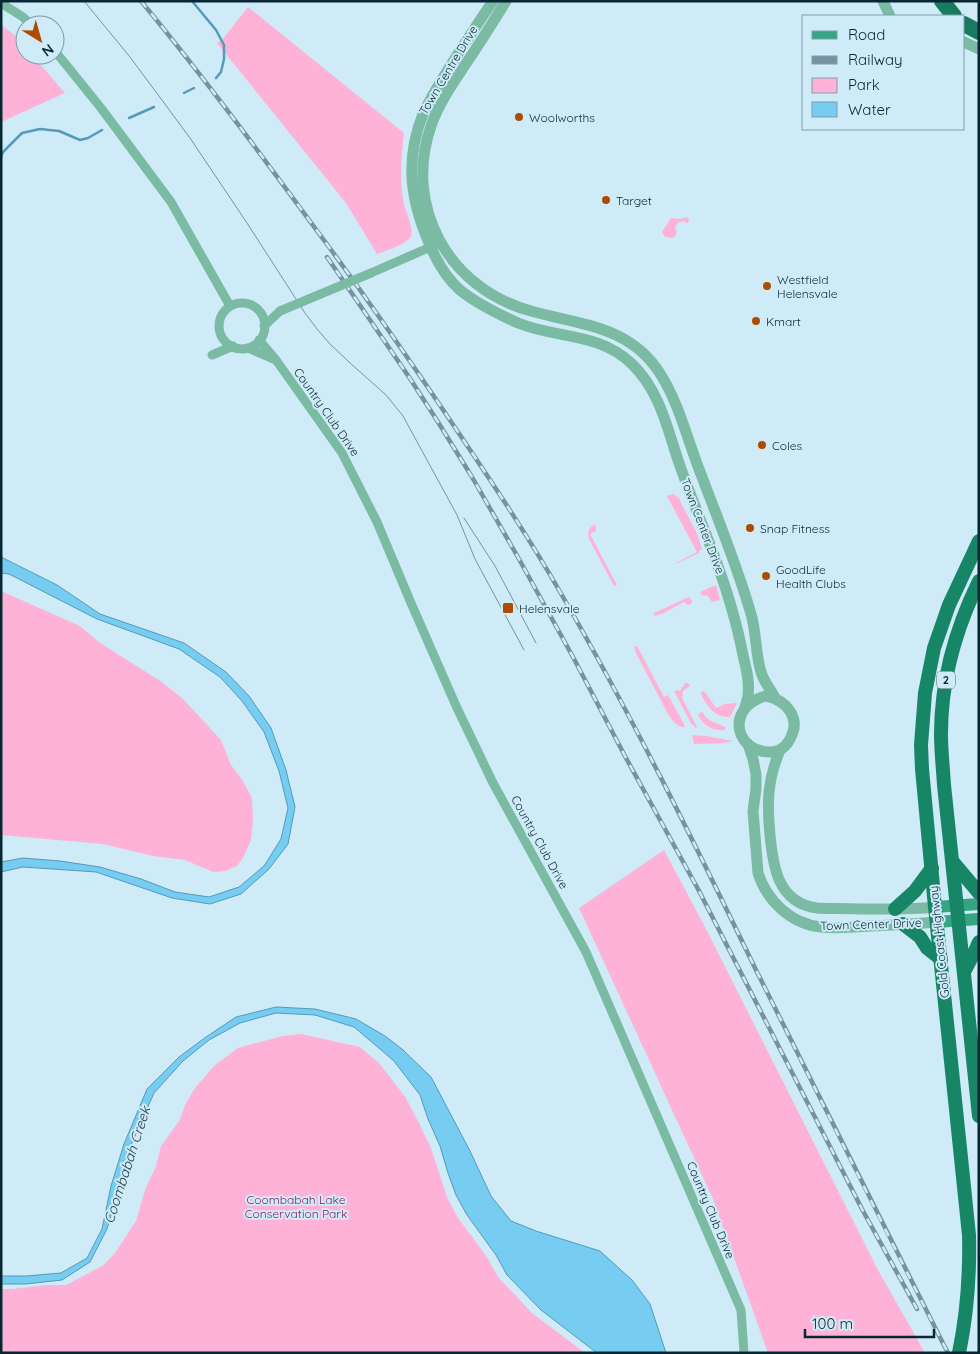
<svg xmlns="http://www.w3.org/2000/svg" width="980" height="1354" viewBox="0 0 980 1354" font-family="Quicksand,sans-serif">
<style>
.green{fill:#feb2d7}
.water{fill:#76ccf1;stroke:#559ab8}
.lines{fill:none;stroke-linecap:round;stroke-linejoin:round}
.stream{stroke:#559ab8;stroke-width:2.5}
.minor{stroke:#7cbba3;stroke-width:9}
.tertiary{stroke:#7cbba3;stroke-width:11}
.secondary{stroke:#37a583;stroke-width:12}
.trunk{stroke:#178667;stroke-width:14}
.motorway{stroke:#177c5f;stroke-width:16}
.tram{stroke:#74929f;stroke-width:1}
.rail-casing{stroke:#74929f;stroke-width:4.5}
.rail{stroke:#cfebf8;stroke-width:2.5;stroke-dasharray:8;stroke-linecap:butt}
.minor-bridge{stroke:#7cbba3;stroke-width:9}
.poi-dot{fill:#ab4c00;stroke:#cfebf8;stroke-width:2}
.labels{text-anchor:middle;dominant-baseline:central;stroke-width:4;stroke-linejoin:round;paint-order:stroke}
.shield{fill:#cfebf8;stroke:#43626e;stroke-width:1}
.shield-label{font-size:11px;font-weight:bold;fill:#072733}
.street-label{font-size:12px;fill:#072733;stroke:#cfebf8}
.poi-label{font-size:12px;fill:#072733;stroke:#cfebf8;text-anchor:start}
.park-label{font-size:12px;fill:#8b2060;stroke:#cfebf8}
.water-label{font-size:14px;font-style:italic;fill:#233e4a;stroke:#cfebf8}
</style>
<rect width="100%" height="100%" fill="#cfebf8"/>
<g class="green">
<path d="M248,7l156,126c-2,21 -5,44 -1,66 1,9 11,29 8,37 -3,8 -26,15 -34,18l-31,-51 -129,-160 5,-3z"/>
<path d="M1,25l15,11 9,10v9h7l33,38 -64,29z"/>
<path d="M687,217l2,2 -1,4h-2l-2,-2 -6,2 -3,5 2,4 -3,6 -9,-1 -3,-5 9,-14 9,1z"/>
<path d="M673,494l6,4 4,9 13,24 6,18 -3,2v2l-23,11v-1l21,-11 -30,-56z"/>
<path d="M595,524l1,7 -6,3 27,51 -3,1 -25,-47c-2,-6 0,-12 6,-15z"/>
<path d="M716,585l4,15 -8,2 -5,-7 -5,1 -2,-4z"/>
<path d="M1,591l79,35 20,17 62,39 21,17 38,41 10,25 12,16 9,17 1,24 -2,18 -8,18 -6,8 -12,5 -12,1 -28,-12 -32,-4 -50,-12 -102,-9z"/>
<path d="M689,597l3,4 -1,3 -3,1 -4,-3 -22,12 -8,2v-3z"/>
<path d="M637,646l27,51 4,-2 17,31 -1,1c-7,0 -12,-7 -16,-13l-32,-61 -2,-6z"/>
<path d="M685,683h3l2,3 -7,5 -1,7 15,29 -1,1 -5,-5 -17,-32 3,-1 3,1z"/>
<path d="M703,691l2,1 11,16 9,-4 12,-1 -7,14c-15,1 -23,-11 -29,-23v-2z"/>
<path d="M701,712h1c10,13 12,9 23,15v3c-13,1 -21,-4 -27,-15z"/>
<path d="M692,735l14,1 27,5 -9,2 -30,1z"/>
<path d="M664,850l40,75 174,345 47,83h-157l-55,-154 -134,-291z"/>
<path d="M301,1034l59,13 20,17 26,34 12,23 13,27 16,49 11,21 29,39 11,20 34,36 53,40h-584v-64h11l33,-4h21l38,-20 11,-12 21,-32 9,-31 11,-24 5,-20 18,-25 7,-18 9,-15 20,-23 23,-17 44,-12z"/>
</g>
<g class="water">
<path d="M1,557l56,28 43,29 84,29 42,29 23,24 22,32 15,42 9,37 -7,37 -19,25 -28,25 -31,10 -38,-6 -76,-26 -73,-5 -22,5v-10l22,-4 37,3 40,6 41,12 34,13 34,5 30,-10 25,-21 17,-27 7,-31 -9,-37 -15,-39 -22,-31 -22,-24 -41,-28 -82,-30 -88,-45 -8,-1z"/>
<path d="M276,1007l39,2 41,10 29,17 17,13 29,28 39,74 21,45 20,25 25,10 64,20 32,29 18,24 16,49h-69l-56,-43 -34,-35 -11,-20 -29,-40 -11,-20 -8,-22 -8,-27 -12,-27 -8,-24 -26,-34 -40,-34 -39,-12 -39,-2 -36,10 -31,17 -26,21 -29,32 -23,52 -24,84 -17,33 -28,18 -36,4h-25v-8h25l35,-3 26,-15 15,-29 9,-43 13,-42 23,-55 32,-32 27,-20 30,-20z"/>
</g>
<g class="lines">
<g class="stream">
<path d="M192,1l24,29 8,15v14l-3,13 -5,6"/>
<path d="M184,93l10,-5"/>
<path d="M129,118l25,-11"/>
<path d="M1,157l2,-5 19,-19 18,-4 19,2 21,9 8,-2 14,-8"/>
</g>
<g class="minor">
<path d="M1,3l22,14 8,8"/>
<path d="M55,51l46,57 70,94 59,104"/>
<path d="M371,273l64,-28"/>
<circle cx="242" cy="326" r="23"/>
<path d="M264,326l16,-15"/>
<path d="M259,340l17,20 66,93 35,69 34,81 46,105 36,75 93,169 155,358 3,43"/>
<path d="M248,348l25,11"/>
<path d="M212,355l21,-9"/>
</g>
<g class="tertiary">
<path d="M493,1c-15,22 -30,45 -44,67 -9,15 -19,30 -26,46 -18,45 -13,85 6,129 7,17 16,34 31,47 17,14 38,24 58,33 39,16 81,9 114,41 28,27 35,64 47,99 10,29 22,58 33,87 13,34 24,69 31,105 3,13 7,27 5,40 0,4 -2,8 -3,12"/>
<path d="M506,1c-14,23 -28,45 -43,67 -12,18 -25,37 -32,58 -28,81 18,163 100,185 50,14 100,15 130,64 18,29 26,63 38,94 18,48 38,96 52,145 6,20 4,42 11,61 3,8 9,15 13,23"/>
<path d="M883,1l7,15"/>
<path d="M964,42l15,7"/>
<path d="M766,696c20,4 36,22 24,43 -2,4 -6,9 -11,11 -11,5 -28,0 -35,-10 -13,-21 2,-39 22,-44z"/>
<path d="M748,744l5,15 3,15v15l-3,22 5,62c9,28 33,51 63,54 17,2 34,0 50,-1 22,-1 44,-2 65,-4"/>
<path d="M780,750c-13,31 -13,53 -10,85 3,32 8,68 47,73 14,1 28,0 42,1 25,0 50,1 76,-2"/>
</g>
<g class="secondary">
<path d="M935,907l44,-3"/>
<path d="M936,922l43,-3"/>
</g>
<g class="trunk">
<path d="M979,581c-23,47 -38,100 -38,153 0,17 2,34 3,51l35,331"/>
<path d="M953,862l26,31"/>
<path d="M895,909l20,-18 17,-23"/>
<path d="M903,924l17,13 7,11 14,11"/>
<path d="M964,972l11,-21 4,-9"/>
<path d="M959,1353c8,-39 11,-78 10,-118l-34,-328 -13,-138 -1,-24 4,-52 9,-45 15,-43 30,-64"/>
</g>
<g class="motorway">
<path d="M942,1l12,15"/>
<path d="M964,24l15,8"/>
</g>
<g class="tram">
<path d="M84,1l46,56 60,81 57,85 58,90 12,16 13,15 19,18 37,33 17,21 54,99 18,44 49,91"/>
<path d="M464,518l31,48 41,77"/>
</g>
<defs>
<g id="rail">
<path d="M141,1c66,80 127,163 188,246 44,60 86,121 127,182 37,55 74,110 107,168 70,121 132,247 193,373 64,128 127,256 192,383"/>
<path d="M327,257l82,120 29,45 34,55 47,82 54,98 53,101 72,131 165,322 54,98"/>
</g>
</defs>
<use href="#rail" class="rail-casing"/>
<use href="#rail" class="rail"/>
<path class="minor-bridge" d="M280,311l91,-38"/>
</g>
<g class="poi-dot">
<circle cx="519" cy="117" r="5"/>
<circle cx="606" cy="200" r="5"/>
<circle cx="767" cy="286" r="5"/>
<circle cx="756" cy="321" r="5"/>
<circle cx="762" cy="445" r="5"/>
<circle cx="750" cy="528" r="5"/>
<circle cx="766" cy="576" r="5"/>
<rect x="502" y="602" width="12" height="12" rx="2.5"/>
</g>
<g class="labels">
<rect class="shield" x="937" y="671.5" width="18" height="17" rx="4"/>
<g class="shield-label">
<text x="946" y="680">2</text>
</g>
<g class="street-label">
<text transform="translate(448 70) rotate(-59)">Town Centre Drive</text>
<text transform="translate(327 412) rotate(55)">Country Club Drive</text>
<text transform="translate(703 526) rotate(69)">Town Center Drive</text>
<text transform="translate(540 842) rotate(61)">Country Club Drive</text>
<text transform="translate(871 924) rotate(-2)">Town Center Drive</text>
<text transform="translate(939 942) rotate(-96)">Gold Coast Highway</text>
<text transform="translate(711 1210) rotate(67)">Country Club Drive</text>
</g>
<g class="poi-label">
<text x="529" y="117">Woolworths</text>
<text x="616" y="200">Target</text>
<text x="777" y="279">Westfield<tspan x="777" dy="14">Helensvale</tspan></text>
<text x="766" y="321">Kmart</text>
<text x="772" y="445">Coles</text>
<text x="760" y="528">Snap Fitness</text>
<text x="776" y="569">GoodLife<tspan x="776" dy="14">Health Clubs</tspan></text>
<text x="519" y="608">Helensvale</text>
</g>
<g class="park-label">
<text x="296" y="1199">Coombabah Lake<tspan x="296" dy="14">Conservation Park</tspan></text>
</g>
<g class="water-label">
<text transform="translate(127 1165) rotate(-72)">Coombabah Creek</text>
</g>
</g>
<rect width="980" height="1354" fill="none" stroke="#072733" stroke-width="5"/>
<rect x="802" y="15" width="162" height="115" fill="#cfebf8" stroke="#7f9da9"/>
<rect x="812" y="31" width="25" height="8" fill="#37a583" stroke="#7f9da9"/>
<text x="848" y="40" font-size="15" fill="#072733">Road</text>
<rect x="812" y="56" width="25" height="8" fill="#74929f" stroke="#7f9da9"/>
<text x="848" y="65" font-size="15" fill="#072733">Railway</text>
<rect x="812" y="78" width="25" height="15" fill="#feb2d7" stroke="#7f9da9"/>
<text x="848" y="90" font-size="15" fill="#072733">Park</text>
<rect x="812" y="102" width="25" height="15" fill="#76ccf1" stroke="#7f9da9"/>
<text x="848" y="115" font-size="15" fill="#072733">Water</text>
<g transform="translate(40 40) rotate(143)"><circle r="24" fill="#cfebf8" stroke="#7f9da9"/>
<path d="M0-4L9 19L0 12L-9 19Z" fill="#ab4c00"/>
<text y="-8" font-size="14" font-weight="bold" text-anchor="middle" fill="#072733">N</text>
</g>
<path d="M805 1329v8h129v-8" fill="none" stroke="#072733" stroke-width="2.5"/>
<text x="812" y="1329" font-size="15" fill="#072733" stroke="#cfebf8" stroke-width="4" paint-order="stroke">100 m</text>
</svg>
